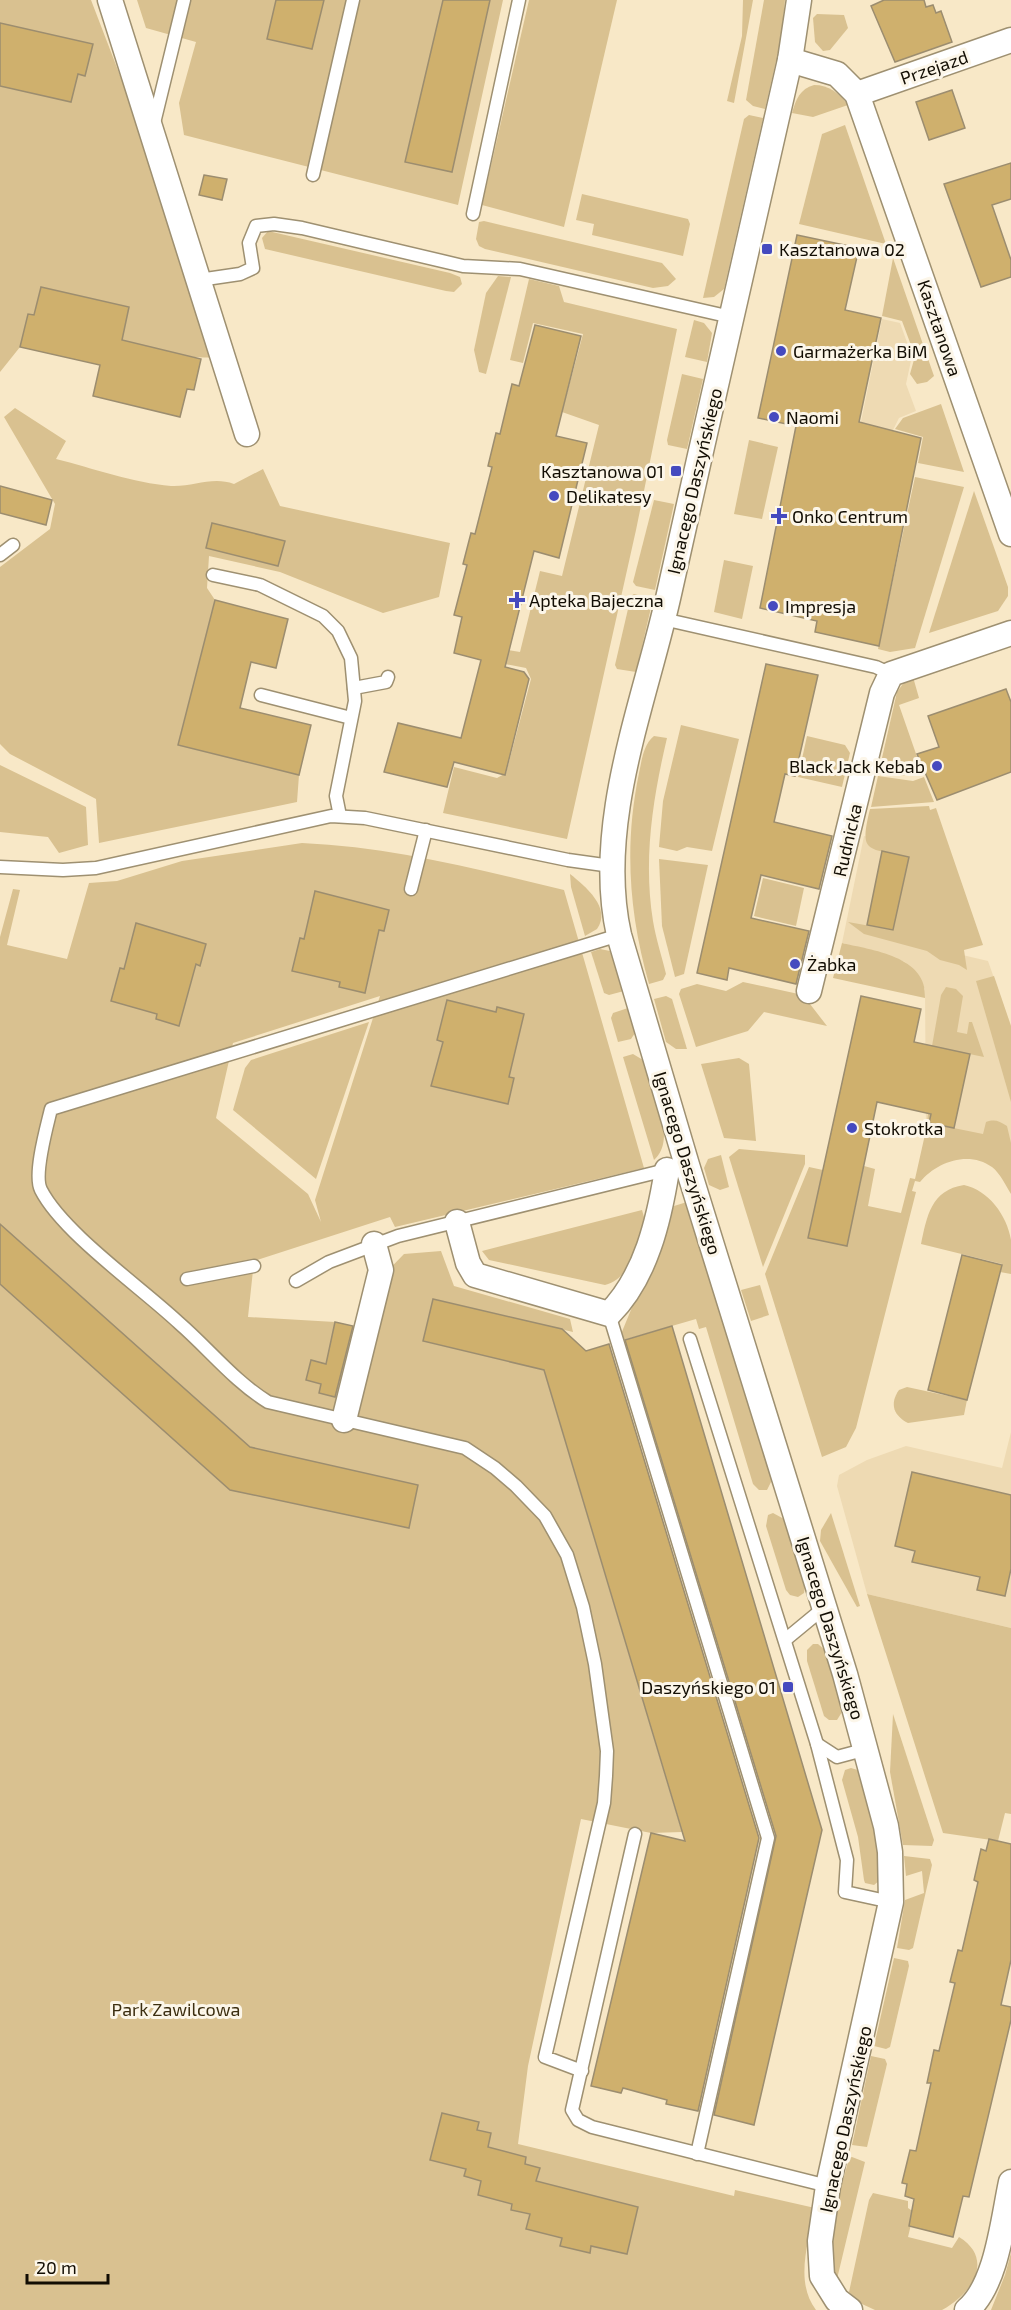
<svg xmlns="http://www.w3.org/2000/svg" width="1011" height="2310" viewBox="0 0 1011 2310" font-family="'Exo 2',sans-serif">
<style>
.built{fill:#eedab3}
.green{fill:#d9c190;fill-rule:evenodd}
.building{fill:#cfb06d;stroke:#9c8d6f;stroke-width:1.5}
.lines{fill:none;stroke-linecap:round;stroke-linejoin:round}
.service-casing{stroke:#9e9071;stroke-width:15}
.minor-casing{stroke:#9e9071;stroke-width:27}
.service{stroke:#fff;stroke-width:12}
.minor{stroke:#fff;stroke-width:24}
.poi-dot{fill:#454abf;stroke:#fcf6e9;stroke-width:2}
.labels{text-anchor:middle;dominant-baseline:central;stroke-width:6;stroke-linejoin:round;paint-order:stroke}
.street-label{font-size:18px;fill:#120d03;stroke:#fcf6e9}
.poi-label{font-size:18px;fill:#120d03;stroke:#fcf6e9;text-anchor:start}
.park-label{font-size:18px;fill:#3c2e10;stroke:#fcf6e9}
</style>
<rect width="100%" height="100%" fill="#f8e8c7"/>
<g class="built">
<path d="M882,319l18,4 12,33 -6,28 10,27 -17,7 -6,12 -36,170 -31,-7z"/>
<path d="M864,836l45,10 28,103 51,12 23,65v135l-85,-31 -1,-141 -20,-27 -24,-9 -39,-10z"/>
<path d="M1011,1432v196l-144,-34 -30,-108 2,-11 28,-15 39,-14 96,22z"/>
</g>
<g class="green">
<path d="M0,0h91l53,138 70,219c-31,4 -62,-13 -94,-12l9,-38 -88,-20 -7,28 -6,-1 -8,33 -20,25z"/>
<path d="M137,0h366l-45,205 -274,-70 -5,-32 17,-61 -50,-14z"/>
<path d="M529,0h88l-53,227 -82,-22z"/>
<path d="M743,0h10l-19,103 -7,-2 15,-65z"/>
<path d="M764,0h21l-4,39 -16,70 -12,-3 -7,-6z"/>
<path d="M817,14l27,1 4,13 -18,22 -7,1 -8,-9 -2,-24z"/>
<path d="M814,85c15,0 25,8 34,20l-35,12 -21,-4c4,-14 8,-24 22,-28z"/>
<path d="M749,115l14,3 -39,171 -10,8 -11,1 41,-179z"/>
<path d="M845,125l41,119 -87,-20 23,-90z"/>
<path d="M582,194l106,25 2,5 -7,32 -91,-21 2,-11 -18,-4z"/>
<path d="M484,221l178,42 14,16 -8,7 -15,2 -168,-39 -6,-3 -3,-7 3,-17z"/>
<path d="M268,231l182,42 10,4 2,7 -8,8 -8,-1 -181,-42 -3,-11z"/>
<path d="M893,258l41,118 -7,6 -10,2 -7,-10 5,-18 -13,-35 -20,-5z"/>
<path d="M498,276l13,1 -25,97 -7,-2 -5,-22 12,-57z"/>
<path d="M529,279l30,7 5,16 113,27 -41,201 -69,309 -124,-26 11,-46 43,11 9,-5 25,-94 -5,-11 -26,-5 2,-14 18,3 20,-81 22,5 37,-151 -37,-13 21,-78 -50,-11 -10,40 -13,-3z"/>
<path d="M694,320l10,3 8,10 -5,29 -22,-5z"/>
<path d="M682,374l21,5 -16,70 -19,-4 -1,-5z"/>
<path d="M941,404l23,68 -46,-9 5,-26 -28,-8 8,-11z"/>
<path d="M15,408l51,33 -10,18c36,9 78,24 115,27 23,1 41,-10 63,-2l29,-15 17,37 170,37 -11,54 -56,16 -103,-41 -71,-16 -2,32 8,12 -37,145 121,30 -2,27 -198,41 -3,-44 -86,-45 -10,-10v-177l50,-38 5,-25 -51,-87z"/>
<path d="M749,440l29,7 -16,72 -28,-5z"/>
<path d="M915,477l49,10 -49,161 -25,4 -12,-3z"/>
<path d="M974,491l34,96v9l-10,15 -69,22z"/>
<path d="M654,500l20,4 -19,86 -19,-4 -3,-4z"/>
<path d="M724,560l29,6 -11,53 -28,-7z"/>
<path d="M634,594l19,5 -17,73 -19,-3 -2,-4 16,-69z"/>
<path d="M913,677l6,21 -20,7 23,66 -21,5 -22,-5 18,-79 8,-11z"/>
<path d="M681,725l58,14 -27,112 -25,-4 -10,4 -18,-4 4,-46z"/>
<path d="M654,736l13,2c-14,59 -24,122 -14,183 3,18 9,36 13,53l-3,6 -14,4c-20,-71 -25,-138 -10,-211 3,-13 4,-28 15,-37z"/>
<path d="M807,736l38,9 5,8 -8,34 -44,-10z"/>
<path d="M0,765l86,42 2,38 -29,8 -11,-16 -48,-5z"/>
<path d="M878,776l35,5 11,-4 10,25 -63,5z"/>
<path d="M929,806l1,4 6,-2 47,137 -19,5 3,20 -8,-5 -19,-5 -13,-9 -63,-17 -16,-12 45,8 15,-72c-38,-12 -50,-1 -38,-49z"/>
<path d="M302,843c90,4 175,26 262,47l80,278 -249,59 -5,-10 -136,44 -6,56 87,5 -4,20 20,4 16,-54 37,-38 37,-3 13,35 116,33 3,13 -140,-33 -10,42 121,29 138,462 -31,1 -70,-14 -53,247 -10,78 216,52 1,-6 80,18c-6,33 -21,73 1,102h-816v-1373l13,-48 7,1 -13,55 60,14 22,-76 28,-2 65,-20zM380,996l-65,204 6,22 -13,-28 -92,-76 17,-75z"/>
<path d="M659,859l49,6 -24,109 -9,3 -13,-51z"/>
<path d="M570,874c15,12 42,34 27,55l-12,7 -14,-49z"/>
<path d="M763,878l41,10 -8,38 -42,-10z"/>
<path d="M842,943c29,7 86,13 83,55l-92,-20z"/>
<path d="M600,949l10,2 14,40 -15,4 -5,-2 -13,-41z"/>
<path d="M994,976l17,50v76l-35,-121z"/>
<path d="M743,982l60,13 24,31 -63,-14 -16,19 -52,16 -17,-53 2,-5 16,-5 29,7z"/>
<path d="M946,987l10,2 7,7 -6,36 10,2 2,-12h3l12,35 -39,-8 -16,74 54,11 3,-12c9,-3 13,-1 21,4l4,17v51c-5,-8 -11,-21 -19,-27 -23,-17 -56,-5 -72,15l-5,-1 -3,10 4,1 -60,236 -10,19 -24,10 -57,-183 44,-107 14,3 24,76 17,-80 11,3 -7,37 33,7 9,-35 5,1 11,-49 3,-24 -3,-26 15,-85z"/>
<path d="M666,996l6,3 15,50h-11l-10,-7 -12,-43z"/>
<path d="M628,1008l7,25 -4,6 -13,3 -7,-24 2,-5z"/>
<path d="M369,1022l-53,157 -83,-69 12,-42 6,-8z"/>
<path d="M633,1054l10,6c8,26 36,79 11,100l-31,-103z"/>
<path d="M739,1058l10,6 7,77 -32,-3 -23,-74z"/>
<path d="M739,1149l66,6v9l-42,103 -34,-110z"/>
<path d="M721,1155l8,32 -9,3 -11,-5 -5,-17 4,-9z"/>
<path d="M964,1185c24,5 43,30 47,55 0,11 0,23 0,34l-11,-2 2,-8 -81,-20c6,-28 10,-54 43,-59z"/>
<path d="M687,1202l85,278 -5,10h-8l-6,-6 -47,-157 -7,2 -3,-10 -76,22 1,-7 53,-128z"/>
<path d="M642,1210l4,14c-10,22 -16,55 -41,61l-116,-25 -7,-9z"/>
<path d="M760,1285l9,30 -18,6 -10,-31z"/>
<path d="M907,1387l60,13 -3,15 -56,8c-14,-7 -19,-19 -9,-33z"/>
<path d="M773,1513l11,6 21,66 -1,8 -6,4 -8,-2 -4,-5 -20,-64 2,-11z"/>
<path d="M831,1513l29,93 -3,1 -37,-66 1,-11z"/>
<path d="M867,1594l144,34v186l-6,-1 -7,28 -55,-8z"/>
<path d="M813,1644h5l8,7 17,55 -1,6 -5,8h-8l-5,-4 -17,-55v-11z"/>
<path d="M893,1714l41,126 -2,6 -29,-1 -13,-73z"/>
<path d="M851,1768l10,3 18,78 1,31 -6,5 -9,-2 -1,-3 -6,-43 -16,-57 3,-10z"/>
<path d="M904,1856l26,3 2,6 -19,83 -4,2 -12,-2 8,-48 19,-7 -2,-22 -16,5z"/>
<path d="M894,1958l14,3 1,5 -19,81 -4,2 -12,-3z"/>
<path d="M871,2056l14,3 2,5 -20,83 -15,-2z"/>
<path d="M852,2157l13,5 -28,117c-17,-36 3,-84 12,-121z"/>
<path d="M873,2193l35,8v7l6,4 -6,25 44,11 7,-11c36,22 13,57 -17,73h-67l-13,-6 -13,-12 20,-92z"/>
<path d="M1011,2253v57h-20l14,-35z"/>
</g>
<g class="building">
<path d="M276,0h48l-12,49 -45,-10z"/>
<path d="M443,0h47l-38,172 -47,-10z"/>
<path d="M884,0h40l2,7 7,-2 3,8 5,-2 11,31 -57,20 -24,-56z"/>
<path d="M0,23l93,21 -8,32 -7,-2 -7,28 -71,-16z"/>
<path d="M952,90l13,38 -36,12 -13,-38z"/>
<path d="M1011,163v36l-19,6 19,55v17l-30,10 -37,-103z"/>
<path d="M204,175l23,4 -5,21 -23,-5z"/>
<path d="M797,235l62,13 -14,62 36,8 -22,104 62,16 -42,208 -64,-14 2,-11 -57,-13 36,-182 -38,-8z"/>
<path d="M41,287l88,20 -7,33 79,19 -7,31 -7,-1 -7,28 -87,-21 7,-31 -80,-18 8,-33 6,1z"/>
<path d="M535,325l46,11 -25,100 31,7 -28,115 -25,-7 -29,116 19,5 5,7 -24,96 -51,-13 -7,25 -63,-15 14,-49 63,15 20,-78 -27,-7 8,-36 -8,-2 13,-50 -4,-1 8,-31 4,1 17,-67 -4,-1 8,-33 4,1 12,-50 7,2z"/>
<path d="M0,486l52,14 -6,25 -46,-12z"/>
<path d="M212,523l73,18 -7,25 -72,-18z"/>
<path d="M215,600l73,19 -12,49 -25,-6 -11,46 71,17 -12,50 -121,-30z"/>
<path d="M766,664l52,11 -23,101 -10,-2 -11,48 58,14 -13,53 -58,-14 -10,43 58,13 -13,53 -67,-16 -2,12 -30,-7z"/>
<path d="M1006,689l5,13v70l-74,28 -20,-46 22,-7 -11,-31z"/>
<path d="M882,851l27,6 -16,73 -26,-5z"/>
<path d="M315,891l74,19 -5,21 -5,-1 -14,63 -26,-6 1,-5 -48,-11 8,-33 4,1z"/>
<path d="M136,923l70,21 -6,22 -4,-2 -17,62 -23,-7 1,-5 -46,-13 9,-33 4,1z"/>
<path d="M861,996l60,13 -7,33 56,12 -16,74 -25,-5 2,-9 -54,-12 -30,144 -39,-8z"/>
<path d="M447,1000l49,12 1,-5 27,7 -15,63 5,1 -6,26 -77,-18 12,-44 -6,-2z"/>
<path d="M0,1224l250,223 168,38 -9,43 -179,-38 -230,-206z"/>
<path d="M962,1255l40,10 -35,135 -39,-10z"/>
<path d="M433,1299l129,30 24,22 23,-7 150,494 -61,273 -32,-7 1,-4 -44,-12 -2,5 -30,-7 60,-253 34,8 -141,-471 -121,-29z"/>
<path d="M335,1322l18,4 -18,71 -16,-4 2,-9 -15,-4 5,-20 15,4z"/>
<path d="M672,1326l150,504 -68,295 -40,-10 62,-279 -151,-496z"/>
<path d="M912,1472l99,23v74l-6,27 -28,-6 3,-13 -68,-15 3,-11 -20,-5z"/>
<path d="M989,1839l22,5v116l-10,45 10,2v13l-42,177 -6,-1 -10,41 -44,-11 5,-27 -9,-3 2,-12 -5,-1 8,-33 6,1 15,-68h-4l7,-33 5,1 16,-68 -5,-1 8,-32 4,1 16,-69 -4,-2 7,-31 5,2z"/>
<path d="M442,2113l37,9 -2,8 14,3 -3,14 38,10 -1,7 15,4 -4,13 102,26 -11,47 -36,-8 -1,7 -30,-7 2,-8 -36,-9 4,-15 -19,-4 1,-6 -34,-9 3,-14 -17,-5 2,-7 -36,-9z"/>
</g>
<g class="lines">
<defs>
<g id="service">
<path d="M154,123l30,-123"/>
<path d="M313,175l40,-175"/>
<path d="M473,214l46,-214"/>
<path d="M199,280l41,-6 13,-6 -4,-25 7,-17 18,-2 28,4 161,38 57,3 211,48"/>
<path d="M0,555l13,-10"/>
<path d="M213,575l47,10 63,31 15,15 13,27 4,43 -19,95 4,20"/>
<path d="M663,619l213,48 15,7"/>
<path d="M354,688l32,-6 2,-5"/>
<path d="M261,695l90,23"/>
<path d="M0,867l63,3 33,-2 235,-52 34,2 203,42 43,6"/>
<path d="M411,889l15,-59"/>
<path d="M187,1279l67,-13"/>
<path d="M296,1281l33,-19 69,-26 272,-67"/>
<path d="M609,1314l159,524 -71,316"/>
<path d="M690,1339l127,405 30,116 -2,32 46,10"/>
<path d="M785,1640l40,-33"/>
<path d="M817,1744l20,13 30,-8"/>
<path d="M635,1834l-63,276 6,10 14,7 236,59"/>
<path d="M582,2071l-37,-14 59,-254 2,-27 1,-25 -12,-87 -12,-57 -16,-52 -22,-39 -29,-30 -21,-18 -30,-20 -197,-46c-34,-21 -59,-53 -89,-79 -37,-35 -116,-90 -138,-133 -8,-15 6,-64 10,-81l568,-174"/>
</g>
<g id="minor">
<path d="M110,0l137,434"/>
<path d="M799,0l-9,60c-42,178 -81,356 -121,534 -24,108 -75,230 -50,341l68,230 158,509 41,152 4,26 1,50 -63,284 -8,55 2,35 15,24 13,10"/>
<path d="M790,60l47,14 20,20 154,440"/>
<path d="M857,94l154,-54"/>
<path d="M809,991l73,-298 9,-19 120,-41"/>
<path d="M457,1222l11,41 7,12 134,39c37,-37 50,-94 58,-144"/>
<path d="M344,1420l37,-150 -7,-26"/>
<path d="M967,2310c30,-25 36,-91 44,-128"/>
</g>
</defs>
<use href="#service" class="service-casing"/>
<use href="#minor" class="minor-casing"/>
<use href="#service" class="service"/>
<use href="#minor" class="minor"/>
</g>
<g class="poi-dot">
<rect x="761" y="243" width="12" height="12" rx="3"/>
<circle cx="781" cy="351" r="6"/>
<circle cx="774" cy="417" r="6"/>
<rect x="670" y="465" width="12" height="12" rx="3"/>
<circle cx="554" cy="496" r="6"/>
<path d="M776 507h6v6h6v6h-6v6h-6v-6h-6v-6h6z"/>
<path d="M514 591h6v6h6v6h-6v6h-6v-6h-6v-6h6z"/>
<circle cx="773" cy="606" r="6"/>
<circle cx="937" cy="766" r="6"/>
<circle cx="795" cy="964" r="6"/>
<circle cx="852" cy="1128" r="6"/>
<rect x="782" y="1681" width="12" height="12" rx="3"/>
</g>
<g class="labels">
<g class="street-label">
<text transform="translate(934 67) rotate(-19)">Przejazd</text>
<text transform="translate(940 328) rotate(71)">Kasztanowa</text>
<text transform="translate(694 481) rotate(-77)">Ignacego Daszyńskiego</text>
<text transform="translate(847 840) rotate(-77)">Rudnicka</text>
<text transform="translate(688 1163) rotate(73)">Ignacego Daszyńskiego</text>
<text transform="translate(831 1628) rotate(73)">Ignacego Daszyńskiego</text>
<text transform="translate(845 2119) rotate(-78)">Ignacego Daszyńskiego</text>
</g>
<g class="poi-label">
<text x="779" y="249">Kasztanowa 02</text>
<text x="793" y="351">Garmażerka BiM</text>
<text x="786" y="417">Naomi</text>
<text x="664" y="471" text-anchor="end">Kasztanowa 01</text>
<text x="566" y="496">Delikatesy</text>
<text x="792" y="516">Onko Centrum</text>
<text x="529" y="600">Apteka Bajeczna</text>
<text x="785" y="606">Impresja</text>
<text x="925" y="766" text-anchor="end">Black Jack Kebab</text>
<text x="807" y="964">Żabka</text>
<text x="864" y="1128">Stokrotka</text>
<text x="776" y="1687" text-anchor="end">Daszyńskiego 01</text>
</g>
<g class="park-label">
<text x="176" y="2009">Park Zawilcowa</text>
</g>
</g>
<path d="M27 2274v9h81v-9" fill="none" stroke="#120d03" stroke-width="3"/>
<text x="36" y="2274" font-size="18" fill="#120d03" stroke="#fcf6e9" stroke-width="4.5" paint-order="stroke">20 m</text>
</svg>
